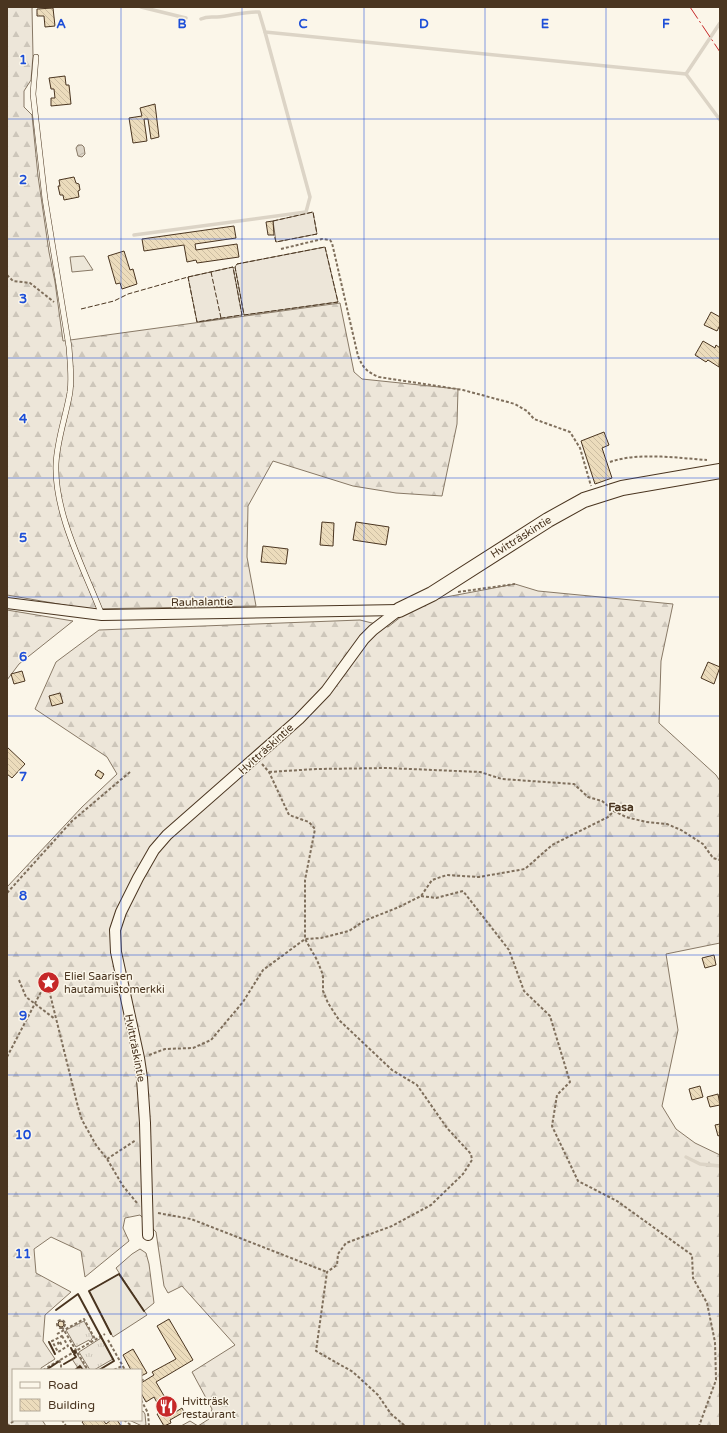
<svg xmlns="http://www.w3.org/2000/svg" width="727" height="1433" viewBox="0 0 727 1433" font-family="'Varela Round',sans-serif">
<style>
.grass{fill:url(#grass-tufts);stroke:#887966}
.forest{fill:url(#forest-firs);stroke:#887966}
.garden{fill:#ede6d9;stroke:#887966}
.parking{fill:#ede7d9;stroke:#887966}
.water{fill:url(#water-waves);stroke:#887966}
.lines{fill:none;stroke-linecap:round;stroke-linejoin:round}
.stream{stroke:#dcd4c6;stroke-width:3.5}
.building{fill:url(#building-back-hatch);stroke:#4a3520}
.lane-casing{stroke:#4a3520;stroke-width:6}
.street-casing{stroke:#4a3520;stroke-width:12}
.secondary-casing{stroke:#4a3520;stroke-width:16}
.path{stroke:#7f6f5c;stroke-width:2;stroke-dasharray:3 2;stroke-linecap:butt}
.lane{stroke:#fbf6e9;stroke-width:5}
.street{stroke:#fbf6e9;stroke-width:10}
.secondary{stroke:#fbf6e9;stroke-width:14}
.fence{stroke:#4a3520;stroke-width:1;stroke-dasharray:5 2;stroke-linecap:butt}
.wall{stroke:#4a3520;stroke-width:2}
.power{stroke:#c62828;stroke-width:1;stroke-dasharray:14 3 2 3;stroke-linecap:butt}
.grid{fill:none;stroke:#1d4ed8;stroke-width:1;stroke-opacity:0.55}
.labels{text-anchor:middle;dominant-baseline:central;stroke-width:3;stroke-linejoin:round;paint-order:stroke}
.street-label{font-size:11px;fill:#4a3520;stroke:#fbf6e9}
.poi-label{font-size:11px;fill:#4a3520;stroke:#fbf6e9;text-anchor:start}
.neighbourhood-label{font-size:12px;font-weight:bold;fill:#4a3520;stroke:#fbf6e9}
.grid-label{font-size:13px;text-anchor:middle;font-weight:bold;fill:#1d4ed8;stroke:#fbf6e9;stroke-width:3;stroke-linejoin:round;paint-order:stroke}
</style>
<defs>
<pattern id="grass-tufts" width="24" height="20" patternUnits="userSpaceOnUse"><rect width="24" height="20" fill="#ede6d9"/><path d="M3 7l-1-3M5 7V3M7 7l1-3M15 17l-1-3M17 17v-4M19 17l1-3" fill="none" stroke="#cdc6ba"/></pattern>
<pattern id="forest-firs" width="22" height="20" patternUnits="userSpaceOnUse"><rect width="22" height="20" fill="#ede6d9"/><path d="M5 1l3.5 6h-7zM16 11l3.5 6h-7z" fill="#cdc6ba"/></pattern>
<pattern id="water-waves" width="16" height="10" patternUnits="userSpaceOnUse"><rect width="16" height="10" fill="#dcd4c6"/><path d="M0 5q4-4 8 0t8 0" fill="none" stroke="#beb7aa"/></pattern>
<pattern id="building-back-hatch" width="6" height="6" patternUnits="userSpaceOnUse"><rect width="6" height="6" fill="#ecdcbc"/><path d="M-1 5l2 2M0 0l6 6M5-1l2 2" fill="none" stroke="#ccbda1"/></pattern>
</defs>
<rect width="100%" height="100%" fill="#fbf6e9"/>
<g class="grass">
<path d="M84,1321l9,16 -3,5 -1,-2 -13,7 -10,-17z"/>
<path d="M101,1338l12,21 -19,11h-4l-11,-18z"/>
<path d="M76,1352l11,18h-4l-3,-4 -2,2 -6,-9 4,-2 -2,-3z"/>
<path d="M143,1411l2,3 1,11 -4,1 -13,-6h12v-8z"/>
</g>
<g class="forest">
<path d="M7,7h27l-2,1 1,48 -2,24 -7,11v16l8,8 6,61 11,76 6,30 8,59 277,-38 14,69 8,7 96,10 -1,35 -15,72 -46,-3 -43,-7 -80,-25 -25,45 -1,51 9,49 -169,3 -80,-14z"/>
<path d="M515,584l23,7 135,13 -12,57 -2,62 57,52 4,6v162l-54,11 12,76 -16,76 14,23 19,14 25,12v271h-539l9,-5 8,5 11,-7 3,-10 -20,-37 43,-27 -53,-59 -14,7 -4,-7 -8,-54 -16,-17 -15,3 -2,10 6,13 -44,36 -4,-26 -30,-14 -17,12 2,24 35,19 -26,23 -2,26 12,18 -14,9v2h-28v50h29l4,6h-39v-539l75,-80 35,-33 -10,-17 -72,-48 21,-47 43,-32 261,-10 28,7 14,-11 28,-16z"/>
<path d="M7,610l66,11 -54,43 -12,16z"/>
<path d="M140,1249l6,4 3,11 5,39 -10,8 -28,-43 16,-14z"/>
</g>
<g class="garden">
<path d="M313,212l4,22 -41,8 -3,-21z"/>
<path d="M325,247l13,55 -94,13 -9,-48 2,-3z"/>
<path d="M233,267l9,48 -45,7 -9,-45z"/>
</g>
<g class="parking">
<path d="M84,256l9,14 -21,2 -2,-15z"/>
<path d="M119,1274l28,41 -34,22 -24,-46z"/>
</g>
<path class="water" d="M78,145h4l2,2 1,7 -3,3 -4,-1 -2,-8z"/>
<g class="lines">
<g class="stream">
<path d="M141,7l45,11"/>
<path d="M201,19c6,-3 10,-2 16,-2 14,-1 28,-6 42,-5l6,20 421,42 34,46"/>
<path d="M686,74l34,-51"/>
<path d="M134,235l172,-23 4,-15 -45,-165"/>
<path d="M686,1157l14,7 20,2"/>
</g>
</g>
<g class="building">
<path d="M53,8l2,18 -10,1 -1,-11h-7v-7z"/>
<path d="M65,76l1,9h3l2,19 -20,2v-8h4l-1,-9h-3l-2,-11z"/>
<path d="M155,104l4,33 -8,2 -3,-20h-4l3,22 -14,2 -4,-25 13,-2 -2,-8z"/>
<path d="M74,177l2,6 3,1 1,6 -2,1 1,6 -15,3 -1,-5h-3l-2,-9h2l-1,-6z"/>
<path d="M273,221l1,14h-6l-2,-13z"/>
<path d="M234,226l2,12 -41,6 1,6 41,-6 2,13 -42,6 -1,-3 -9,2 -3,-17 -40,6 -2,-12z"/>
<path d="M124,251l6,19 3,-1 4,15 -15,5 -2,-6 -4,1 -8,-28z"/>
<path d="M711,312l9,5v8l-3,6 -13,-6z"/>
<path d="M703,341l12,7 1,-3 4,3 -1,19 -11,-7 -2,2 -11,-7z"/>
<path d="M604,432l5,13 -7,3 10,30 -17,6 -14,-43z"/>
<path d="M322,522l12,1 -1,23 -13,-1z"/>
<path d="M356,522l33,5 -3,18 -33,-5z"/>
<path d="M263,546l25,3 -2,15 -25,-2z"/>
<path d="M708,662l12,5 -6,17 -13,-6z"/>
<path d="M22,671l3,10 -11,3 -3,-10z"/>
<path d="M60,693l3,10 -11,3 -3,-10z"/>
<path d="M7,747l18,17 -13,14 -5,-4z"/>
<path d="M98,770l6,4 -3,5 -6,-4z"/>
<path d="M714,955l2,10 -11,3 -3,-10z"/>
<path d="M700,1086l3,11 -11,3 -3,-11z"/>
<path d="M718,1094l2,11 -10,2 -3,-10z"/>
<path d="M720,1124v11l-2,1 -3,-11z"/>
<path d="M169,1319l24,41 -37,22 18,31 8,-5 2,4 -14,8 1,3 -7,3 -7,-12 5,-2 -8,-15 -8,5 -5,-9v-10l13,-8 -2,-3 24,-13 -19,-33z"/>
<circle cx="61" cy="1324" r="3"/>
<path d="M133,1349l14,24 -6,3v-6h-10l-8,-15z"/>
<path d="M84,1420h19l3,4 5,-4h6l4,6h-36l-3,-4z"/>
</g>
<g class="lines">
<defs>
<path id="lane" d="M36,57l-3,37 12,105 24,148c1,15 3,31 1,45 -4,24 -13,48 -14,72 -2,49 28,105 46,151"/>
<g id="street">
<path d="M7,603l95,12 297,-5"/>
<path d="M148,1235l-3,-112 -3,-45 -3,-20 -23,-106 -1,-22 6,-18 17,-34 16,-28 13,-15 132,-116 27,-28 38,-52 9,-9 26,-20"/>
</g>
<path id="secondary" d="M399,610l33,-16 116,-74 36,-20 38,-12 98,-17"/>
</defs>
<use href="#lane" class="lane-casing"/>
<use href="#street" class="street-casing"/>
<use href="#secondary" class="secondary-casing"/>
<g class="path">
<path d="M281,249l41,-10 8,1 2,3 26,113c5,12 9,16 21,21l84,13 52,14 12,7 7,8 36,13 10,16 11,38"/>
<path d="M7,275l6,6 17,2 24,19"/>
<path d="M610,462c28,-10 68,-4 97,-2"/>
<path d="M458,592l57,-8"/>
<path d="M262,764l7,8 20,43 20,7 6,7 -10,51v59l12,21 6,15v16l5,12 11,17 53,50 25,15 30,43 24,26 1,6 -9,14 -32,31 -39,21 -46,17 -8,11 -1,11 -10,7 -11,79 37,21 25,23 13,19 14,12"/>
<path d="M269,772l47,-3 71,-1 93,4 22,7 72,5 14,13 14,4 12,10 12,6 20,5 21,2 14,6 22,14 10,14 7,2"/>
<path d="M7,893l65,-72 58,-49"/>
<path d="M421,896l15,2 27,-7 46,59 15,41 26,25 20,66 -13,13 -5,31 26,55 39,20 75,54 1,23 14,25 8,39 1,38 -17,46"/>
<path d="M19,980l7,17 29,22"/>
<path d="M45,982l3,4 30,121 4,13 14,25 11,14 16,27 14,17"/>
<path d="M149,1055l16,-6 28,-1 18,-8 32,-38 20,-32 42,-31 16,-1 28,-7 15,-10 35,-14 22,-11 11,-16 15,-5 32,2 46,-8 27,-24 56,-28 6,-6"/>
<path d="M7,1057l35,-67 6,-4"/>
<path d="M107,1159l29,-19"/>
<path d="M158,1213l33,6 136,53"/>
<circle cx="61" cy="1324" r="4"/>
<path d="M62,1327l26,43"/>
<path d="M57,1334l27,-15 11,20"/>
<path d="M62,1336l6,10 -10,6 -6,-11z"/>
<path d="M108,1340l17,30"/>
<path d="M60,1342l1,2 -2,1 -1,-2z"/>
<path d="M59,1360l2,4v6"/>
<path d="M43,1370l62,-36"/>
<path d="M78,1370l2,-2 1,2"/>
<path d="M114,1370l8,-4"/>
<path d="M141,1381l3,-2"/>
<path d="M141,1400l7,13 1,13"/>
<path d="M62,1420l4,6"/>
<path d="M124,1420l8,6"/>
<path d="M7,1426l8,-6"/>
</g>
<use href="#lane" class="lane"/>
<use href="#street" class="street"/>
<use href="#secondary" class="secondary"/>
<g class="fence">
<path d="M273,221l40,-9 4,22 -41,8 -2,-7"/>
<path d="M325,247l13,55 -94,13 -9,-48 2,-3z"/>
<path d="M211,272l10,46"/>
<path d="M81,309l33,-8 14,-7 60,-17 45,-10 9,48 -45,7 -9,-45"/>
</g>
<g class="wall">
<path d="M56,1310l22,-16 36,67 -15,9"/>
<path d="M111,1334l-22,-43 30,-17 25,37"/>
<path d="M49,1342l6,12"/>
<path d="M71,1348l2,4 2,-1"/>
<path d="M64,1364l12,-7 -2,-3 2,-2"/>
<path d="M46,1370l12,-8"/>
<path d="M75,1370l5,-4 3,4"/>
</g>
<path class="power" d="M690,7l30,45"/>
</g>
<path class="grid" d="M121,7v1363M242,7v1419M364,7v1419M485,7v1419M606,7v1419M7,119h713M7,239h713M7,358h713M7,478h713M7,597h713M7,716h713M7,836h713M7,955h713M7,1075h713M7,1194h713M7,1314h713M121,1420v6"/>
<defs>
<symbol id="sight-disc" viewBox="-11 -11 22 22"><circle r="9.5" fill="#c62828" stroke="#fbf6e9"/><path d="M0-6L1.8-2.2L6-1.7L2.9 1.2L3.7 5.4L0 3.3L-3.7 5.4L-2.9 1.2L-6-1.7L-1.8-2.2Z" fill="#fff"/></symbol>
<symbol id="restaurant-disc" viewBox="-11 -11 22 22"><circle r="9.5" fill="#c62828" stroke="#fbf6e9"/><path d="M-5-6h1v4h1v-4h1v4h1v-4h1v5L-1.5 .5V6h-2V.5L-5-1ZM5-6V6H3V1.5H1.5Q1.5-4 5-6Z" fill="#fff"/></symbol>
</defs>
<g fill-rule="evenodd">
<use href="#sight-disc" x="36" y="970" width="25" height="25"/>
<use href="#restaurant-disc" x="154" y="1394" width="25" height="25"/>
</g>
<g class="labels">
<g class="street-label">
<text transform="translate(521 537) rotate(-32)">Hvitträskintie</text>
<text transform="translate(202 602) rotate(-1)">Rauhalantie</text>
<text transform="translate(266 749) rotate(-42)">Hvitträskintie</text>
<text transform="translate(135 1048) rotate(79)">Hvitträskintie</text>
</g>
<g class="poi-label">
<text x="64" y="976">Eliel Saarisen<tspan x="64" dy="13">hautamuistomerkki</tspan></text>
<text x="182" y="1401">Hvitträsk<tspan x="182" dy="13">restaurant</tspan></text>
</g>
<g class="neighbourhood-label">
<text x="621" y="807">Fasa</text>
</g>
</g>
<g class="grid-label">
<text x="61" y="28">A</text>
<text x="182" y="28">B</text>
<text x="303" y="28">C</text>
<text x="424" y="28">D</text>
<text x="545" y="28">E</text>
<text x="666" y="28">F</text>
<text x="23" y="64">1</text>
<text x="23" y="184">2</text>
<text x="23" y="303">3</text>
<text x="23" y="423">4</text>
<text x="23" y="542">5</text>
<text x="23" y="661">6</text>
<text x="23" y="781">7</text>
<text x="23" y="900">8</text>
<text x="23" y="1020">9</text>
<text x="23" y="1139">10</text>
<text x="23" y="1258">11</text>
</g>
<rect width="727" height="1433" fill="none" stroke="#4a3520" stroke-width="16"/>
<rect x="12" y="1369" width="130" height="52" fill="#fbf6e9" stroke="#b4a999"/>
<rect x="20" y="1382" width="20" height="6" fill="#fbf6e9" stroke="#b4a999"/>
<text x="48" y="1389" font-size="12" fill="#4a3520">Road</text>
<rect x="20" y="1399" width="20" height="12" fill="url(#building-back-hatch)" stroke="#b4a999"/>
<text x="48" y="1409" font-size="12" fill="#4a3520">Building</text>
</svg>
